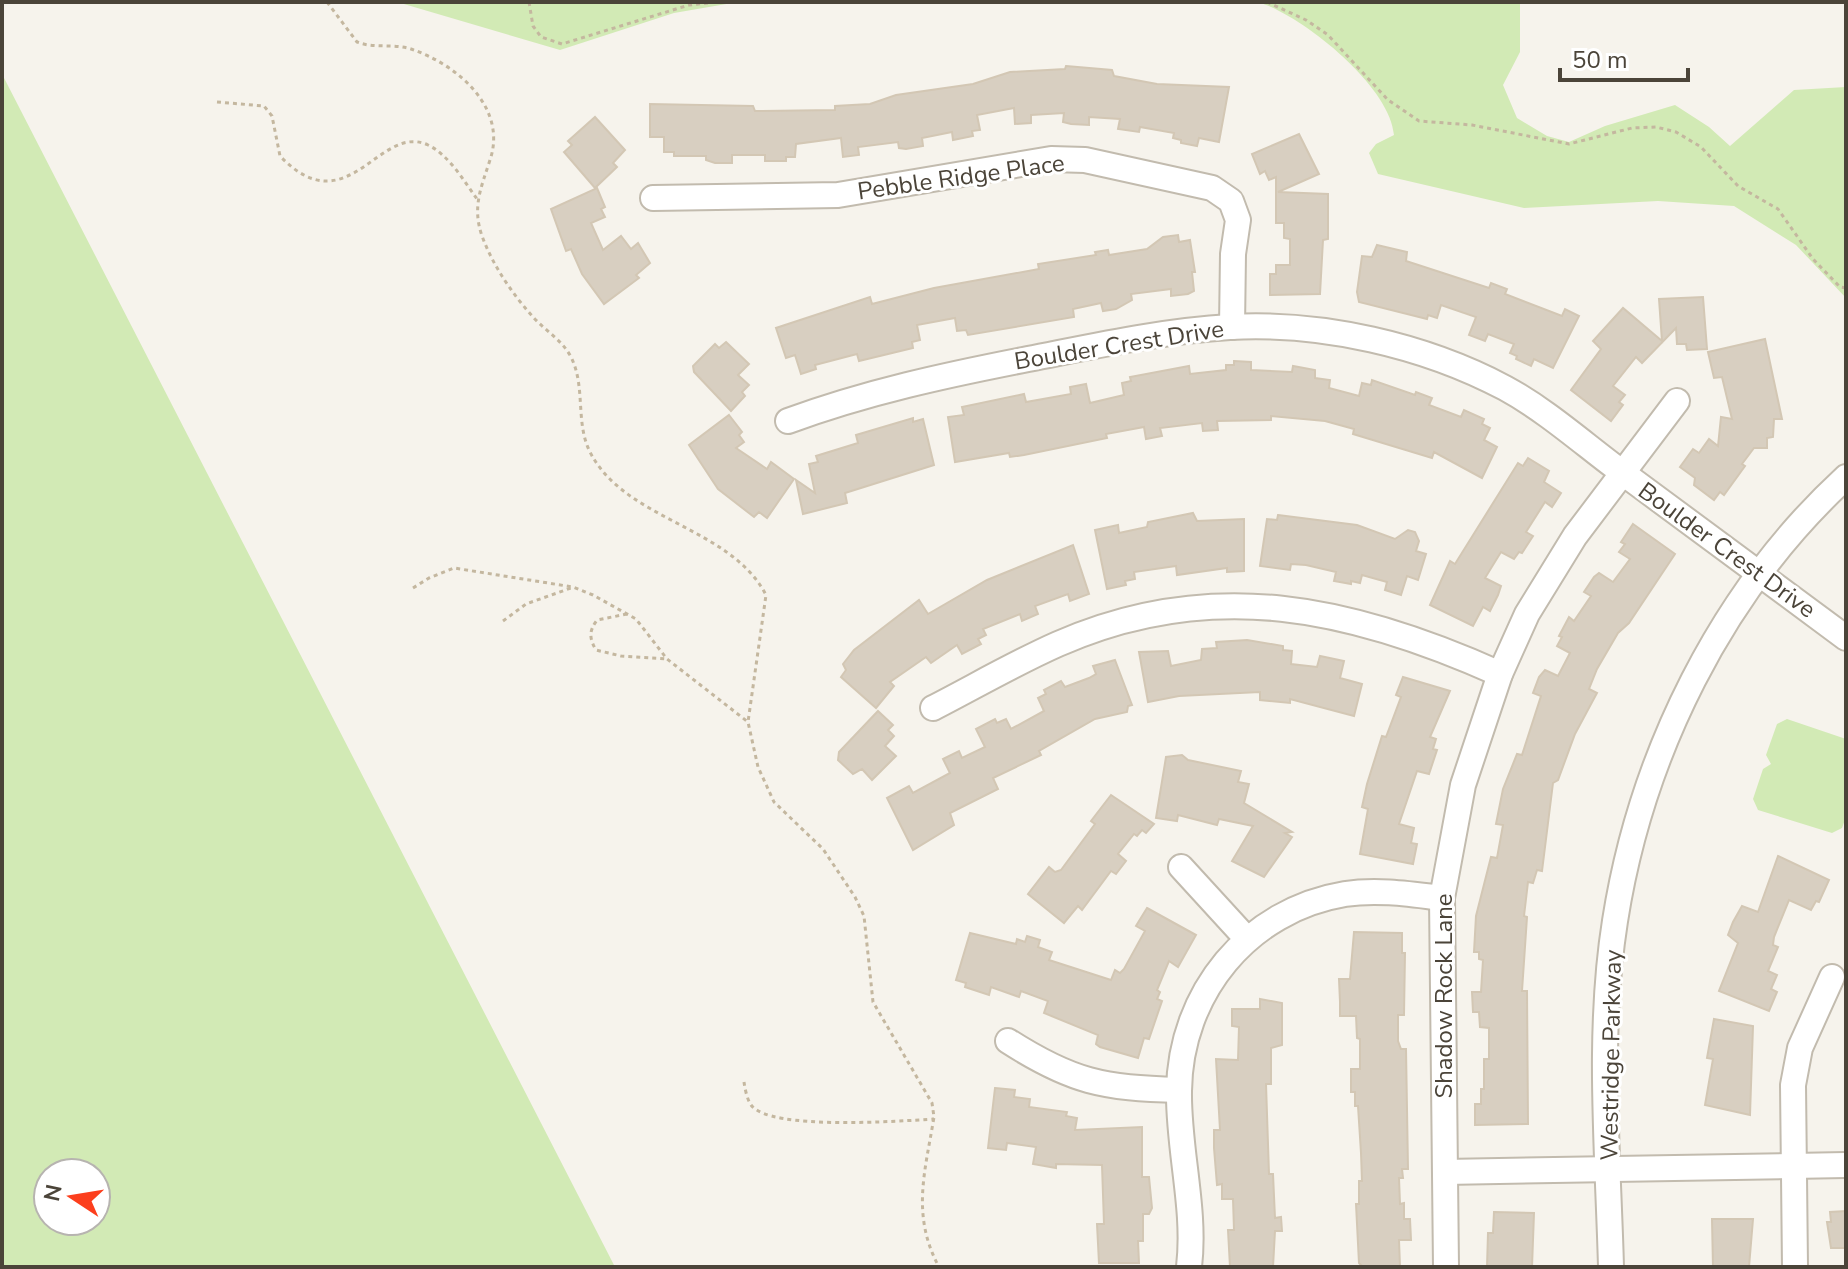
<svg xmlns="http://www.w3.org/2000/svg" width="1848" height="1269" viewBox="0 0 1848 1269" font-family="'Nunito Sans',sans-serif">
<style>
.green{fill:#d2eab5;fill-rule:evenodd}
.building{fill:#d8cfc1;stroke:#d3c7b4;stroke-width:2}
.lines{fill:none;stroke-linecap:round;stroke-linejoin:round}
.minor-casing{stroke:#c2bbae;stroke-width:28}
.path{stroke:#c4b79f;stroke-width:3;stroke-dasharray:4 4;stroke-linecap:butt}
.minor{stroke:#fff;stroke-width:24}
.labels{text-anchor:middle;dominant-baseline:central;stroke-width:6;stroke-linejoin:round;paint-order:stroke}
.street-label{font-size:24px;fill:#4b4439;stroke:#fff}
</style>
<rect width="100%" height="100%" fill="#f6f3ec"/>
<g class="green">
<path d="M397,2h341l-64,11 -114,37z"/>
<path d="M1258,2l262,1v49l-17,33 14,33 30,18 22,6 36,-16 70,-21 34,22 21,19 64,-56 52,-3v211l-50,-53 -62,-39 -76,-5 -134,7 -146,-34 -9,-21 7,-9 18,-9c-4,-49 -91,-119 -136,-133z"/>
<path d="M2,74l613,1193h-613zM48,1173h48v48h-48z"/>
<path d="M1787,719l59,20v78l-4,11 -10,5 -74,-23 -5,-11 10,-30 8,-5 -5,-9 11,-31z"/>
</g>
<g class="building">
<path d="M1066,66l46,4 2,6 43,8 72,3 -10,55 -20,-4 -2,8 -16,-3v-3l-8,-2 1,-5 -34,-6 -1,5 -21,-3 2,-10 -31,-2v8l-18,-1 -8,-2 1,-9 -33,2v8l-16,1 -1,-16 -37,7 3,15 -8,1 1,5 -20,4 -1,-8 -30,6 1,8 -17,3 -7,-1 -1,-6 -40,5 1,8 -16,2 -2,-19 -45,6 -1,13h-9v4h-21v-6h-33v8h-17l-9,-3v-4h-32v-4h-10v-15h-14v-33l103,2 2,5 80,-1v-4l35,-2 26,-9 77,-11 37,-12 55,-3z"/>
<path d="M595,117l30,33 -12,13 4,4 -22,21 -31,-36 8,-7 -4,-4z"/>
<path d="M1299,134l20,40 -41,18 50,2v45l-5,1 -3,54 -50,1v-21h6v-9h14v-26l-6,-1v-15h-8v-46l-7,3 -4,-9 -5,3 -8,-20z"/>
<path d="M597,188l8,19 -4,2 4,8 -14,6 12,27 18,-14 10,13 7,-6 12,20 -14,12 3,3 -35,26 -22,-30 -11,-25 -5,2 -15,-42z"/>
<path d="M1178,235l1,7 11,-2 5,32h-3l2,19 -6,3 -17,2v-7l-40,5 1,6 -16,9 -13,2 -2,-8 -28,6 1,8 -106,18 -2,-5 -9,1 -2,-13 -38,7 3,15 -8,2 1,6 -54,13 -2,-7 -42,11 1,4 -15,5 -6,-19 -9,3 -10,-30 94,-31 2,7 62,-16 105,-19 -1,-5 58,-9 -1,-3 13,-2 1,5 38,-6 16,-12z"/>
<path d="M1377,245l30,7 -1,9 83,27 2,-5 16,6 -2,5 57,22 3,-7 14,7 -26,52 -19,-9 -3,7 -15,-7 1,-3 -7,-3 4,-9 -26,-10 -3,7 -16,-6 7,-18 -35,-12 -4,13 -9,-3 -1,4 -68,-17 -2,-10 5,-36 10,1z"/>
<path d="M1703,297l4,52 -20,1 -1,-6h-9l-1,-16 -34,35 -6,-6 -23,29 12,9 -6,7 4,3 -12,16 -40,-31 30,-41 -8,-8 30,-33 39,33 -3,-42z"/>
<path d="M1765,339l17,80h-8l-1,18 -6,1v10h-13l-12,16 3,2 -21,29 -4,-3 -6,8 -20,-15 1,-7 -15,-11 13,-18 6,4 10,-14 9,7 3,-29 11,2 -10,-42 -8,1 -6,-26z"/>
<path d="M726,342l23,22 -11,11 11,10 -7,7 3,4 -14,15 -37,-39 -1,-6 22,-22 4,4z"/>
<path d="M1234,361l17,1v8l41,2 1,-6 22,4v8l15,2 -1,8 30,8 3,-13 9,2 1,-5 43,15 1,-3 16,6 -3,7 32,12 3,-7 20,9 -2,5 8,4 -6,12 13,7 -15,31 -48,-26 -2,6 -79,-24 1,-5 -29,-8 -54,-5v4l-54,1 1,9 -15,1 -1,-8 -42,5 2,8 -16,3 -2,-12 -38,7 1,4 -83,17 -14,2 -1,-4 -54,9 -7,-45 16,-2 -2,-8 62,-13 2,8 45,-8 -1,-7 16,-3 4,19 34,-8 -2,-12 9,-2 -1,-4 59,-11 1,8 36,-4v-5h8z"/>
<path d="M729,415l13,17 -3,3 5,7 -8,6 31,21 4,-7 23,17 -27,39 -8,-6 -5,5 -36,-28 -29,-44z"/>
<path d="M913,418v4l10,-3 11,46 -89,28 2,10 -44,11 -7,-34 19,13 -6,-29 9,-2 -2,-6 42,-13 -2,-8z"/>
<path d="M1528,458l21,13 -5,11 17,11 -9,14 -7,-5 -19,30 7,4 -11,17 -3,-1 -5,7 -13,-7 -16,26 16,8 -3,9 -8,16 -7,-4 -10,19 -43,-21 20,-44 5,3 63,-101 5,3z"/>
<path d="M1193,513l4,8 47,-2v52l-17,1v-4l-50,7 -1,-9 -42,6 1,7 -10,2 1,4 -19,4 -12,-59 23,-5 1,8 28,-6 1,-5z"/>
<path d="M1278,515l79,10 38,14 13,-9 7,2 4,9 -3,10 10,3 -8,26 -11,-4 -6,19 -16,-5 2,-8 -25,-7 -2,8 -9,-2v3l-17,-3 2,-9 -30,-7 -15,-1 -1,6 -30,-4 7,-47 10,1z"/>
<path d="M1633,524l42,30 -46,69 -11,10 -21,36 -8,20 8,4 -22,41 -17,46 -5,3 -11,88 -5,-1 -4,13 -5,-1 -4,34 3,1 -5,74h5l1,133 -53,1v-21h6v-15h3v-30h5v-31l-9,-1 -1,-15h-6l-1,-20h9l2,-32 -4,-1v-7h-5l2,-36 15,-59 6,1 6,-33 -7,-1 7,-35 14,-35 5,1 19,-59 -8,-3 6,-16 6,-7 13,6 12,-23 -13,-7 5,-9 -3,-1 10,-19 5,4 17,-25 -7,-4 10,-15 5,-4 14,9 17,-23 -11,-7 6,-8 -4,-2z"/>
<path d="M1073,545l16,49 -19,7 -2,-7 -33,12 3,8 -16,7 -2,-7 -37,15 3,6 -8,4 3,5 -19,10 -5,-9 -26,18 -5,-6 -36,25 4,4 -18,22 -35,-31 5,-7 -3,-6 11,-14 65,-50 9,14 59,-34z"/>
<path d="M1247,640l36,6v4l9,1 -1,13 26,3 3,-11 24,5 -4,17 22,6 -8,32 -64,-17v4l-30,-3v-8l-81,4 -31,6 -9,-50 29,-1 3,15 30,-6 1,-11 15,-1 -1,-6z"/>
<path d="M1115,660l17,45 -4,1 -1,6 -32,7 -56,32 2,4 -48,23 5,11 -48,24 4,12 -41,25 -26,-52 22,-12 4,7 37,-20 -7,-14 16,-8 3,7 23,-11 -9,-18 19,-10 2,4 9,-4 5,10 33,-18 -6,-13 8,-4 -2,-4 17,-9 4,6 24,-9 7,-4 -3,-8z"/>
<path d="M1403,677l47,14 -20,46 6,2 -3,10 4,1 -8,24 -12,-3 -18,53 15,4 -3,15 6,1 -4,20 -53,-10 8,-45 -6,-2 5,-23 15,-48 4,1 15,-40 -5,-2z"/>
<path d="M878,711l15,14 -5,5 6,6 -9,10 11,10 -24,24 -10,-11 -9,5 -15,-14 1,-8z"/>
<path d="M1182,755l6,5 53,11 -3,11 11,2 -5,19 48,29 -7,1 7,4 -28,40 -32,-16 21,-35 -34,-7 -2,6 -39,-10 -1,6 -21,-3 10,-61z"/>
<path d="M1111,795l43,29 -8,9 -4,-3 -5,6 -3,-2 -16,20 8,7 -10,13 -5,-3 -29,39 -4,-4 -14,17 -36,-29 21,-27 6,5 6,-2 34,-46 -4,-3z"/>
<path d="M1778,856l51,24 -10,22 -3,-1 -5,9 -22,-10 -15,37 -1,8 5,2 -10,24 9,4 -6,14 6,3 -8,19 -50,-20 19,-48 -10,-8 5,-13 9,-16 16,6z"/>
<path d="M1147,908l49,27 -18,32 -9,-6 -12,29 3,2 -3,7 5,2 -13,38 -5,-1 -6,20 -38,-11 -4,-3 2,-9 -54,-22 4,-12 -27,-10 -2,6 -28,-10 -2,8 -24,-8 1,-4 -10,-3 14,-47 46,11 1,-5 8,3 2,-6 13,4 -2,7 14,5 -3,8 62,20 4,-10 5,3 4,-4 21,-38 -9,-5z"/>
<path d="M1354,932l48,1v20h3l-1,62h-6v26l3,8h5l2,120h-6l1,9h-4l1,26 4,-1v16h6l1,21h-12l1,27h-37l-4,-4 -3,-59h3v-23h3l-1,-28 -3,-47h-3v-14h-4v-23h9v-30l-3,-1 -1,-22h-16v-14l-1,-23h11z"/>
<path d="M1260,999l22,4v42l-11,3v36h-5l3,90h4l2,44 6,-1 1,14h-7l-2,36h-43l-2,-37h6l-1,-31h-11v-15l-5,1 -3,-37v-18h6l-4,-71 22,1 1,-33 -7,-1v-17h28z"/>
<path d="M1714,1019l39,7 -3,89 -45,-10 8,-46 -6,-1z"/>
<path d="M995,1088l20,2 -1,7 16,2 -1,8 38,5 -1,4 11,2 -2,12 67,-3v50h7l3,31 -3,6h-6v27h-5l1,22h-40l-2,-39h7l-2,-59 -46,-1v4l-23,-4 3,-17 -29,-4 -1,7 -18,-2z"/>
<path d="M1846,1211v37h-15l-4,-26h4l-1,-10z"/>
<path d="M1494,1212l40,1 -2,54h-45l1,-34h5z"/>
<path d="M1712,1219h41l-4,48h-36z"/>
</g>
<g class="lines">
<defs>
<g id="minor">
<path d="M653,198l185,-3 213,-36 34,1 127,28 19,13 7,19 -5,34 -1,73"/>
<path d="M788,421c79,-29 158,-46 240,-62 67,-13 134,-28 202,-32 92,-5 194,18 275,61 44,24 82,59 122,88 73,54 146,108 219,162"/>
<path d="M933,708c41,-21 82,-45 125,-64 154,-68 295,-36 442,30"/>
<path d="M1181,867l65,71"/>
<path d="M1008,1041c64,41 95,47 171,49"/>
<path d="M1445,1172l401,-7"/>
<path d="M1189,1267c7,-58 -11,-118 -10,-176 1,-98 69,-181 166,-197 32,-5 65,0 97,4"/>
<path d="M1446,1267l-4,-369 21,-113 37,-111 27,-60 48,-78 102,-135"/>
<path d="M1611,1267c-3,-114 -14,-233 4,-346 26,-166 106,-329 231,-444"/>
<path d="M1795,1267l-2,-182 7,-37 32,-71"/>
</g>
</defs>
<use href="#minor" class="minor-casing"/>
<g class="path">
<path d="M327,2l30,40c18,7 36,1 54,7 45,15 97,58 79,111 -9,28 -18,47 -8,76 11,30 31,59 52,82 13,14 28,22 37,39 15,30 4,65 19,95 35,69 140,74 176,143l-18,127 10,45 16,35 49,47 32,48 9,19 9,86 59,101 2,14c-9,55 -23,98 5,150"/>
<path d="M529,2l4,24 8,11 21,7 127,-39 28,-3"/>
<path d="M1267,2l39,18 22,15 60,65 31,21 53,4 97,19 63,-16 24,-1 20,5 25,15 37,39 40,23 35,50 27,28 6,1"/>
<path d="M217,102l47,4 8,10 8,40c68,71 99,-34 148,-11 21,10 36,36 49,54"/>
<path d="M413,588l16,-10 25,-10 119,19 20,8 43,24 31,40 81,63"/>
<path d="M627,614l-30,6c-8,11 -8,18 -1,30l25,6 46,3"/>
<path d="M503,621l23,-17 45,-16"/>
<path d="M744,1082c1,7 3,17 7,23 19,26 149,16 183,14"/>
</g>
<use href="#minor" class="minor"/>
</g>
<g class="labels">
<g class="street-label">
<text transform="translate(961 177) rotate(-8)">Pebble Ridge Place</text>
<text transform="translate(1119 345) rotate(-9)">Boulder Crest Drive</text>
<text transform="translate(1727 550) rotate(36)">Boulder Crest Drive</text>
<text transform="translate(1444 996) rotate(-90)">Shadow Rock Lane</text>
<text transform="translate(1611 1055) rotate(-89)">Westridge Parkway</text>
</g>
</g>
<rect width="1848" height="1269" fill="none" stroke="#4b4439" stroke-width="8"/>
<g transform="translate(72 1197) rotate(282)"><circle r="38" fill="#ffffff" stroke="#b7b4b0" stroke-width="2"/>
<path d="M0-6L14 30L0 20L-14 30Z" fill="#fc3f1d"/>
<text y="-12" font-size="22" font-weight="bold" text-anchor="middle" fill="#4b4439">N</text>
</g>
<path d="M1560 68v12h128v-12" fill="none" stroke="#4b4439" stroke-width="4"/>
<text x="1572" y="68" font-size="24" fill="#4b4439" stroke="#ffffff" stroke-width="6" paint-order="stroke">50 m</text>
</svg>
